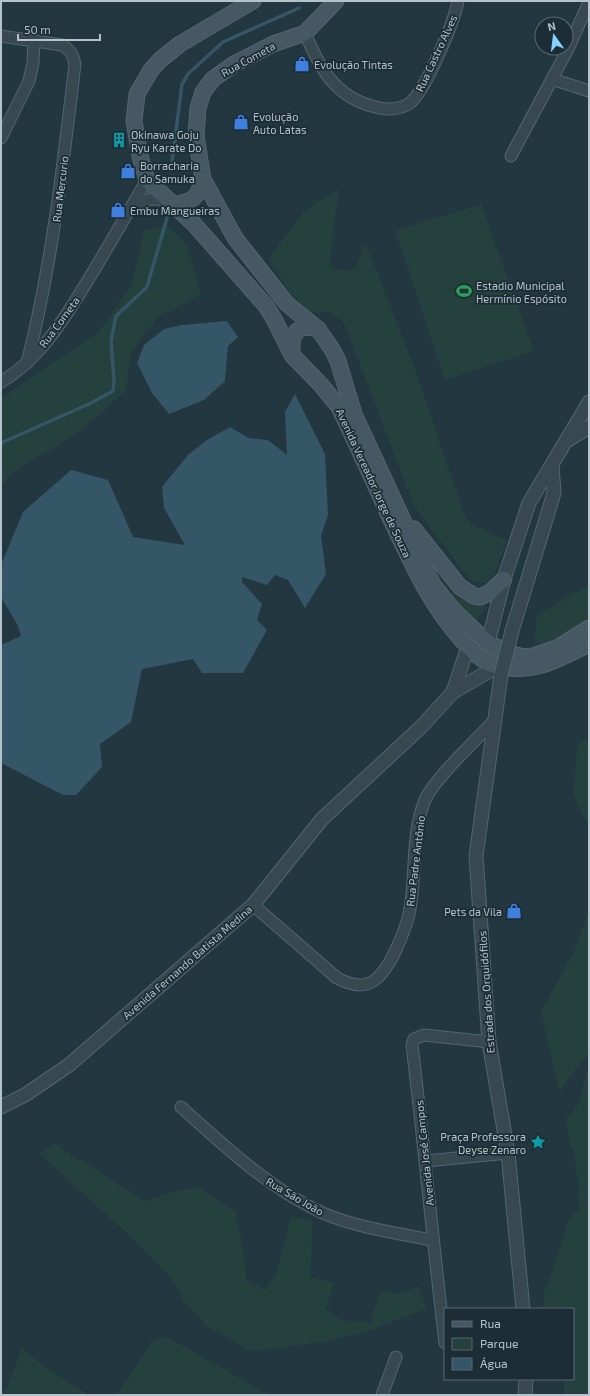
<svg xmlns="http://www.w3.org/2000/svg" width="590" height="1396" viewBox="0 0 590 1396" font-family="'Exo 2',sans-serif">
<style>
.green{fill:#25413d}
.water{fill:#345666}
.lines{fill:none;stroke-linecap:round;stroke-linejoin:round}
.stream{stroke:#345666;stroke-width:3.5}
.minor-casing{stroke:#55656e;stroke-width:13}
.tertiary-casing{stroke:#55656e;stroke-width:15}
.secondary-casing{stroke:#55656e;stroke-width:17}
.minor{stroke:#374850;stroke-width:11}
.tertiary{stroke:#374850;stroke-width:13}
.secondary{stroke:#455863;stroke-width:15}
.tertiary-bridge-casing{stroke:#55656e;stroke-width:15;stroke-linecap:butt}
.tertiary-bridge{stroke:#374850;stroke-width:13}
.labels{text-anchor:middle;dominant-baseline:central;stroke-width:3.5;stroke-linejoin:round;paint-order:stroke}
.street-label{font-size:11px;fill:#b3c2cb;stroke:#1c2d35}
.poi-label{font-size:11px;fill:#b3c2cb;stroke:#1c2d35;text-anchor:start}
</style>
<rect width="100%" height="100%" fill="#233740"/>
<g class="green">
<path d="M339,189l-10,78 18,4 8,-2 10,-27 50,127 51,150 22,14 19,8 -13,33 -9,9 -14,-2 -57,-75 -70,-183 -14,-11 -21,1 -14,-14 -27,-39 36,-49z"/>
<path d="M481,204l53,147 -89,29 -50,-149z"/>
<path d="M169,226l18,19 14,51 -43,21 -27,36 -5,37 -47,42 -69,42 -9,13v-89l98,-66 33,-48 12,-54z"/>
<path d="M432,562c9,17 20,39 42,41 5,0 11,-3 16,-4l-15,25 -29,-31z"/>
<path d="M589,585v36l-35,22h-20l3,-28z"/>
<path d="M589,740v83l-4,-3 -12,-27 5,-52z"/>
<path d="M589,908v145l-30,38 -18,-80 33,-59z"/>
<path d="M589,1063v332h-25v-16h9v-70h-28l-2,-15 10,-24 15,-51 11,-10 -1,-28 -4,-28 -5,-10 -3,-22 12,-16z"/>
<path d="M55,1144l90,57 27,-9 26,-5 37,24 9,45 2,23 19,11 10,-14 16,-59 21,4 -1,57 23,4 -8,27 15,11 29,3 10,-32 19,3 20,-8 7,23 -52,20 -49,13 -75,9 -43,-25 -22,-23 -15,-27 -34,-34 -97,-89z"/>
<path d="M166,1336l103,59h-152l35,-53z"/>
<path d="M22,1348l22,18 45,29h-88l6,-7z"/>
</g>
<g class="water">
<path d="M227,321l11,16 -10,9 -3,35 -21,19 -35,14 -17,-21 -15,-30 7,-18 20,-16 18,-4z"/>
<path d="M295,394l30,60 3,61 -7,21 5,38 -21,34 -17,-28 -13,-5 -8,10 -25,-8v5l20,22 -5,16 10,10 -24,43h-41l-9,-14 -51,10 -11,53 -31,22 2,23 -26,28h-13l-62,-32v-118l20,-9 -3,-10 -17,-29v-32l22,-53 48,-42 37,10 25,57 52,8 -21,-37 -2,-21 26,-32 19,-15 23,-13 19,11 19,2 19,15 -2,-43z"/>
</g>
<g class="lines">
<g class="stream">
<path d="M171,170l11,-86 6,-10 35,-32 76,-34"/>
<path d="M1,443l90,-40 22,-12 1,-10 -3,-40 5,-25 31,-29 20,-69"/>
</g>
<defs>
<g id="minor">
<path d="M305,33c15,36 30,64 70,74 11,3 25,3 35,-4 16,-13 44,-81 48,-102"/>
<path d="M1,36l61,9c8,5 11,9 13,19 -12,101 -23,201 -48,299"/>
<path d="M552,79l37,12"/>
<path d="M1,138l28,-57 4,-18 1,-23"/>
<path d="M511,156l57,-107 21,-47"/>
<path d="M130,209c16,-9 22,-14 39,-6"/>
<path d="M1,382c44,-26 69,-73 95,-115 17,-29 34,-58 51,-87"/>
<path d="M253,905l84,73c30,16 43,3 57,-24 6,-13 12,-26 15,-40 8,-37 1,-78 16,-114 9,-21 53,-62 70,-80"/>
<path d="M181,1107c45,40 88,82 144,107 34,14 72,19 107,26"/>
<path d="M426,1161l82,-8"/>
<path d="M445,1343c-12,-99 -21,-199 -33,-298l2,-6 10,-4 65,7"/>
<path d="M382,1395l14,-38"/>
</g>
<g id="tertiary">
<path d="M568,440l21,-13"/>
<path d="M512,631l42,-138 -2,-28"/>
<path d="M488,643l16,-64 25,-76 60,-101"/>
<path d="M501,675l-25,181 13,186 19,111 15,156"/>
<path d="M453,692l15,-45"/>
<path d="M1,1107l24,-12 44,-30 184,-160 69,-86 99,-92 32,-35 45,-26"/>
<path d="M525,1395l1,-16"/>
</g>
<g id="secondary">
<path d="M253,1l-73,43 -20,16 -9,10 -14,24 -3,27 6,35 7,24 47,44 72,82 8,13 18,36 29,30 18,22c16,34 32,68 47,102 22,46 41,92 75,130 11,12 21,23 36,27 35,9 62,-7 92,-22"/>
<path d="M336,1l-31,32 -32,11 -39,20 -21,15 -10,13 -5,16 -2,28 7,43 32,59 52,66 31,25 14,20 6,12 16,53 79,171 22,27 33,31 21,10 14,4 10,-1 26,-9 30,-19"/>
<path d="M172,205c21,-4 25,-5 31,-26"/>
<path d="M292,354c-1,-20 4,-31 26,-25"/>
<path d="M414,529l46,58 14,9 6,1 9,-4 15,-14"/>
</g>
</defs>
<use href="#minor" class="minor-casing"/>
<use href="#tertiary" class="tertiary-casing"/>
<use href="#secondary" class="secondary-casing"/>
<use href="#minor" class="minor"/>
<use href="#tertiary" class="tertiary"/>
<use href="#secondary" class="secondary"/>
<defs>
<path id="tertiary-bridge" d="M501,675l11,-44"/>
</defs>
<use href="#tertiary-bridge" class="tertiary-bridge-casing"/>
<use href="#tertiary-bridge" class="tertiary-bridge"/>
</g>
<defs>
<symbol id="shop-bare" viewBox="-9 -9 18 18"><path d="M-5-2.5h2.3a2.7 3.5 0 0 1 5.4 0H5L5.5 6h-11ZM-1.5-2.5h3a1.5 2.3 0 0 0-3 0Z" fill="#3f7fe0" stroke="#1c2d35" stroke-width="2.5" paint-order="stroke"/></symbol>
<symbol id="building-bare" viewBox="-9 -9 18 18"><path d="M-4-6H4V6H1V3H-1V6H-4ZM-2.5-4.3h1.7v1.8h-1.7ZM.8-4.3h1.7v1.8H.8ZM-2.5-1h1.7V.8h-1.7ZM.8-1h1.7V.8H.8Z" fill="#0f9aa8" stroke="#1c2d35" stroke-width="2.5" paint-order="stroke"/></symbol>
<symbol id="stadium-bare" viewBox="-9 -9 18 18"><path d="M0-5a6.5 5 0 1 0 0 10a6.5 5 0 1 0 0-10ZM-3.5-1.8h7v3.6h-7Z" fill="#2e9e5b" stroke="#1c2d35" stroke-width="2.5" paint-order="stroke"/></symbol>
<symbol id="sight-bare" viewBox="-9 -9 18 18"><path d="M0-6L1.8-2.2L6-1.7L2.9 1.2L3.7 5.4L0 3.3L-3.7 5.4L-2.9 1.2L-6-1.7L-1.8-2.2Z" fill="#0f9aa8" stroke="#1c2d35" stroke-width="2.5" paint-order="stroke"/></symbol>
</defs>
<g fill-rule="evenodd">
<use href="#shop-bare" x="291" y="53" width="22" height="22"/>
<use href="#shop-bare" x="230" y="111" width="22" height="22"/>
<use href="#building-bare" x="108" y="129" width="22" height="22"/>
<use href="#shop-bare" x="117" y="160" width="22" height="22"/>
<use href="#shop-bare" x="107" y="199" width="22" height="22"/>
<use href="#stadium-bare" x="453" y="280" width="22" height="22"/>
<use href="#shop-bare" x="503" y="900" width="22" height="22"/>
<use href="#sight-bare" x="527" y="1131" width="22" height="22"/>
</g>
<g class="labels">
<g class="street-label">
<text transform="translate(436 53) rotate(-65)">Rua Castro Alves</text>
<text transform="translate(248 59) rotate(-29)">Rua Cometa</text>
<text transform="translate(60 189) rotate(-83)">Rua Mercurio</text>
<text transform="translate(59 322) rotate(-54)">Rua Cometa</text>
<text transform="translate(374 483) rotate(65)">Avenida Vereador Jorge de Souza</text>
<text transform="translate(415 861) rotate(-83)">Rua Padre Antônio</text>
<text transform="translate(187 962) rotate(-41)">Avenida Fernando Batista Medina</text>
<text transform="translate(486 992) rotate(-94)">Estrada dos Orquidófilos</text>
<text transform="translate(424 1153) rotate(-96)">Avenida José Campos</text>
<text transform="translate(295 1196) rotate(30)">Rua São João</text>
</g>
<g class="poi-label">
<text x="314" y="64">Evolução Tintas</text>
<text x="253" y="116">Evolução<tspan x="253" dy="13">Auto Latas</tspan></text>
<text x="131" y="134">Okinawa Goju<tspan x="131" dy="13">Ryu Karate Do</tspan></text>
<text x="140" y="165">Borracharia<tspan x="140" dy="13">do Samuka</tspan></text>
<text x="130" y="210">Embu Mangueiras</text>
<text x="476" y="285">Estadio Municipal<tspan x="476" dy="13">Hermínio Espósito</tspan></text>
<text x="502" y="911" text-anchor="end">Pets da Vila</text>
<text x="526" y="1136" text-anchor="end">Praça Professora<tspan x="526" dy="13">Deyse Zenaro</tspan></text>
</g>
</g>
<rect width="590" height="1396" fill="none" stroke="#b3c2cb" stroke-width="4"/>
<rect x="444" y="1308" width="130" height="72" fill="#1c2d35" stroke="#586971"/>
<rect x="452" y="1321" width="20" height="6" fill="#455863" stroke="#586971"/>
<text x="480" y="1328" font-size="12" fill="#b3c2cb">Rua</text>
<rect x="452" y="1338" width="20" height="12" fill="#25413d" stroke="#586971"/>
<text x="480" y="1348" font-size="12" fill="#b3c2cb">Parque</text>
<rect x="452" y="1358" width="20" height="12" fill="#345666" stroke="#586971"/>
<text x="480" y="1368" font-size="12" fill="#b3c2cb">Água</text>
<g transform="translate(554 36) rotate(346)"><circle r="19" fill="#1c2d35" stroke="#586971"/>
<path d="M0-3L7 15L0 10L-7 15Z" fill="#84d3ff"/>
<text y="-6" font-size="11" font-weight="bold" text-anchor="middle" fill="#b3c2cb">N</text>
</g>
<path d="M18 34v6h82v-6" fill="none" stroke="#b3c2cb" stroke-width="2"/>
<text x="24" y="34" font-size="12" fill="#b3c2cb" stroke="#1c2d35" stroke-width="3" paint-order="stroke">50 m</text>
</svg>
